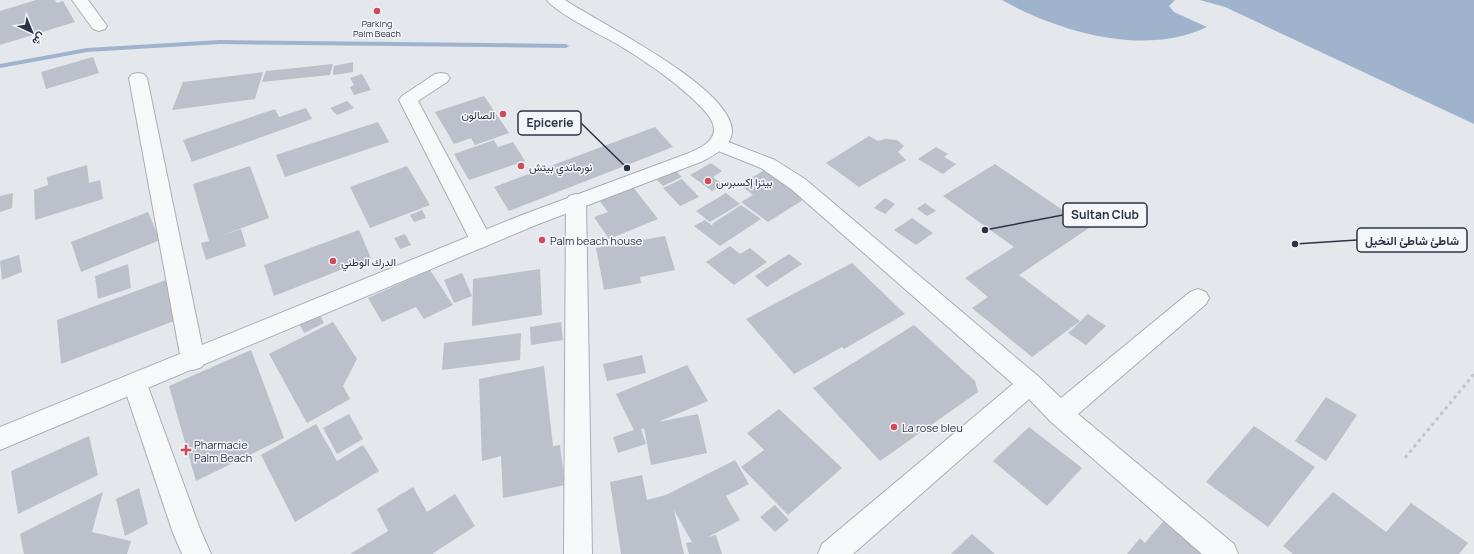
<svg xmlns="http://www.w3.org/2000/svg" width="1474" height="554" viewBox="0 0 1474 554" font-family="Manrope,Vazirmatn,sans-serif">
<style>
.water{fill:#9fb4cc}
.lines{fill:none;stroke-linecap:round;stroke-linejoin:round}
.stream{fill:#9fb4cc;fill-rule:evenodd}
.building{fill:#bbc0ca}
.minor-casing{stroke:#a9aeb7;stroke-width:2}
.tertiary-casing{stroke:#a9aeb7;stroke-width:2}
.path{stroke:#c2c5cb;stroke-width:3;stroke-dasharray:3.5 3.5;stroke-linecap:butt}
.minor{fill:#f7f8fa;fill-rule:evenodd}
.tertiary{fill:#f7f8fa;fill-rule:evenodd}
.poi-dot{fill:#d1495b;stroke:#f4f6f9;stroke-width:1.5}
.labels{text-anchor:middle;dominant-baseline:central;stroke-width:3;stroke-linejoin:round;paint-order:stroke}
.far-poi-label{font-size:9px;fill:#2b3445;stroke:#f4f6f9}
.poi-label{font-size:11px;fill:#2b3445;stroke:#f4f6f9;text-anchor:start}
.leader{fill:none;stroke:#2b3445;stroke-width:1.5}
.callout-dot{fill:#2b3445;stroke:#f4f6f9;stroke-width:1.5}
.callout{fill:#f4f6f9;stroke:#2b3445;stroke-width:1.5}
.callout-label{font-size:12px;text-anchor:middle;font-weight:bold;fill:#2b3445}
</style>
<rect width="100%" height="100%" fill="#e4e7ec"/>
<g class="water">
<path d="M1002,0h173l-6,6 5,6 33,15c-62,30 -148,5 -205,-27z"/>
<path d="M1200,0h274v124l-249,-117z"/>
</g>
<g class="lines">
<path class="stream" d="M220,40l346,4 3,2 -3,2 -346,-4 -133,8 -87,16v-4l87,-16z"/>
</g>
<g class="building">
<path d="M36,0h19l2,3 6,-2 12,21 -75,23v-34z"/>
<path d="M93,57l6,16 -53,16 -5,-17z"/>
<path d="M353,62v10l-20,3 1,-9z"/>
<path d="M333,64l-3,11 -68,7 4,-11z"/>
<path d="M263,72l-8,27 -83,11 11,-28z"/>
<path d="M362,74l9,16 -17,5 -4,-8 4,-2 -4,-7z"/>
<path d="M484,96l25,37 -34,12 -4,-7 -17,6 -19,-32z"/>
<path d="M347,101l7,7 -17,7 -7,-7z"/>
<path d="M306,108l6,11 -120,43 -9,-22 92,-31 4,8z"/>
<path d="M378,122l11,20 -104,35 -9,-22z"/>
<path d="M655,127l18,20 -164,64 -15,-24z"/>
<path d="M869,136l9,5 7,-2 12,1 7,6 -6,6 8,8 -47,27 -33,-24z"/>
<path d="M494,140l4,7 15,-5 12,19 -56,19 -15,-26z"/>
<path d="M936,147l12,7 -4,3 12,7 -13,10 -25,-15z"/>
<path d="M711,163l11,8 -9,6 10,8 -11,6 -22,-16z"/>
<path d="M995,164l94,64 -70,47 61,46 -48,36 -60,-49 16,-11 -23,-19 49,-31 -71,-51z"/>
<path d="M87,165l2,18 11,-3 3,19 -68,21 -1,-30 14,-5 -1,-8z"/>
<path d="M250,166l19,52 -54,20 26,-9 5,17 -40,14 -5,-17 8,-2 -16,-57z"/>
<path d="M407,166l23,39 -60,23 -20,-41z"/>
<path d="M674,169l8,8 -19,9 -8,-8z"/>
<path d="M766,169l40,29 -38,24 -27,-20 12,-7 -13,-10z"/>
<path d="M682,179l17,18 -19,9 -17,-18z"/>
<path d="M633,187l25,32 -49,20 -15,-22 14,-5 -9,-12z"/>
<path d="M13,193l-1,15 -12,4v-16z"/>
<path d="M726,193l14,11 -30,18 -14,-11z"/>
<path d="M885,198l10,6 -10,10 -11,-6z"/>
<path d="M925,203l11,8 -9,5 -10,-7z"/>
<path d="M741,205l20,14 -41,27 -26,-20 11,-6 8,6 -1,-2z"/>
<path d="M422,210l4,8 -12,4 -4,-7z"/>
<path d="M148,212l12,28 -79,32 -10,-30z"/>
<path d="M912,218l21,15 -17,12 -22,-15z"/>
<path d="M359,230l12,28 -97,38 -10,-31z"/>
<path d="M405,234l6,11 -11,4 -6,-11z"/>
<path d="M665,236l10,34 -35,7 1,6 -37,7 -8,-42z"/>
<path d="M730,246l10,8 10,-6 17,14 -33,23 -28,-23z"/>
<path d="M789,254l13,10 -35,23 -12,-11z"/>
<path d="M19,255l3,17 -20,8 -2,-19z"/>
<path d="M852,263l53,51 -61,35 -2,-2 -48,27 -48,-55z"/>
<path d="M128,264l3,24 -33,11 -3,-23z"/>
<path d="M540,269l2,46 -70,11 1,-47z"/>
<path d="M430,270l23,35 -29,14 -8,-12 -34,15 -14,-24z"/>
<path d="M462,273l10,23 -18,7 -10,-23z"/>
<path d="M166,280l8,41 -113,43 -4,-44z"/>
<path d="M318,312l6,11 -20,10 -6,-12z"/>
<path d="M1088,314l18,12 -20,19 -18,-12z"/>
<path d="M333,322l24,37 -14,27 7,13 -43,24 -38,-69z"/>
<path d="M561,322l2,18 -32,5 -1,-18z"/>
<path d="M914,325l61,56 3,11 -98,69 -67,-73z"/>
<path d="M521,333l-1,27 -78,10 2,-27z"/>
<path d="M251,350l33,88 -88,43 -27,-95z"/>
<path d="M642,355l4,18 -39,8 -4,-17z"/>
<path d="M687,365l21,36 -50,21 40,-8 9,39 -56,12 -7,-37 -3,1 5,15 -28,9 -5,-16 21,-7 -18,-36z"/>
<path d="M544,366l9,80 7,-1 5,40 -62,13 -2,-42 -19,5 -3,-82z"/>
<path d="M1326,397l31,18 -31,46 -31,-20z"/>
<path d="M779,409l63,59 -54,47 -47,-48 23,-17 -17,-17z"/>
<path d="M349,414l14,25 -26,15 -14,-26z"/>
<path d="M316,424l21,37 26,-16 16,26 -84,51 -34,-67z"/>
<path d="M1254,426l61,41 -47,60 -62,-45z"/>
<path d="M1029,427l53,41 -35,38 -54,-45z"/>
<path d="M89,436l9,39 -80,39 -7,-43z"/>
<path d="M735,460l14,24 -23,12 14,24 -32,17 8,-2 6,19h-33l-3,-11 6,-1 -18,-32 10,44h-63l-11,-72 32,-7 5,25 19,-5z"/>
<path d="M413,487l14,25 28,-18 20,32 -43,28h-82l38,-23 -11,-22z"/>
<path d="M139,488l9,36 -23,12 -9,-37z"/>
<path d="M103,492l-11,40 39,9 -4,13h-103l-4,-20z"/>
<path d="M1333,492l53,40 25,-29 57,40 -9,11h-166l-10,-8z"/>
<path d="M775,505l14,15 -14,12 -15,-15z"/>
<path d="M1167,517l45,37h-85l13,-16 5,5z"/>
<path d="M972,534l23,20h-44z"/>
</g>
<g class="lines">
<defs>
<g id="minor">
<path d="M72,0h16l19,26 -2,3 -6,2 -6,-2z"/>
<path d="M138,73l6,1 3,4 58,282 -3,7 -9,3 -9,-3 -3,-7 -52,-282 3,-4z"/>
<path d="M441,73l6,1 3,4 -3,4 -29,19 74,139 -4,5 -7,3 -7,-3 -4,-5 -71,-140 3,-4 33,-22z"/>
<path d="M718,138l57,22 30,19 234,198 22,21 129,-106 8,-3 8,3 3,6 -3,6 -128,110 156,130 4,10h-36l-151,-132 -22,-23 -176,155h-35l4,-10 191,-160 -222,-195 -30,-21 -50,-20 -2,-4 2,-4z"/>
<path d="M576,194l7,2 3,5 6,353h-28l2,-353 3,-5z"/>
<path d="M135,374l9,3 3,7 53,145 11,25h-29l-9,-21 -50,-149 3,-7z"/>
</g>
<path id="tertiary" d="M547,0h18c32,22 171,89 167,133 -2,14 -18,22 -29,28l-167,64 -536,225v-23l522,-212 167,-62c8,-4 19,-8 23,-16 8,-14 -10,-29 -19,-38 -23,-21 -49,-39 -76,-55 -16,-9 -61,-31 -70,-44z"/>
</defs>
<use href="#minor" class="minor-casing"/>
<use href="#tertiary" class="tertiary-casing"/>
<path class="path" d="M1405,458l69,-84"/>
<use href="#minor" class="minor"/>
<use href="#tertiary" class="tertiary"/>
</g>
<g class="poi-dot">
<circle cx="377" cy="11" r="4"/>
<circle cx="503" cy="114" r="4"/>
<circle cx="521" cy="166" r="4"/>
<circle cx="708" cy="181" r="4"/>
<circle cx="542" cy="240" r="4"/>
<circle cx="333" cy="261" r="4"/>
<circle cx="894" cy="427" r="4"/>
<path d="M184 444h4v4h4v4h-4v4h-4v-4h-4v-4h4z"/>
</g>
<g class="labels">
<g class="far-poi-label">
<text x="377" y="23">Parking<tspan x="377" dy="10">Palm Beach</tspan></text>
</g>
<g class="poi-label">
<text x="495" y="114" text-anchor="end">الصالون</text>
<text x="529" y="166">نورماندي بيتش</text>
<text x="716" y="181">بيتزا إكسبرس</text>
<text x="550" y="240">Palm beach house</text>
<text x="341" y="261">الدرك الوطني</text>
<text x="902" y="427">La rose bleu</text>
<text x="194" y="444">Pharmacie<tspan x="194" dy="13">Palm Beach</tspan></text>
</g>
</g>
<path class="leader" d="M627 168L581 123M985 230L1063 215M1295 244L1357 240"/>
<g class="callout-dot">
<circle cx="627" cy="168" r="4"/>
<circle cx="985" cy="230" r="4"/>
<circle cx="1295" cy="244" r="4"/>
</g>
<g class="callout">
<rect x="518" y="111" width="63" height="24" rx="4"/>
<rect x="1063" y="203" width="84" height="24" rx="4"/>
<rect x="1357" y="228" width="110" height="24" rx="4"/>
</g>
<g class="callout-label">
<text x="550" y="127">Epicerie</text>
<text x="1105" y="219">Sultan Club</text>
<text x="1412" y="245">شاطئ شاطئ النخيل</text>
</g>
<g transform="translate(32 32) rotate(136)" stroke="#f4f6f9" stroke-width="3" paint-order="stroke">
<path d="M0-3L7 15L0 10L-7 15Z" fill="#2b3445"/>
<text y="-6" font-size="11" font-weight="bold" text-anchor="middle" fill="#2b3445">ش</text>
</g>
</svg>
